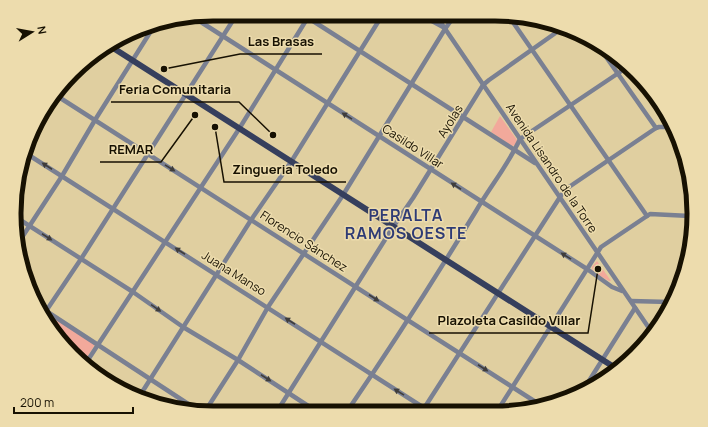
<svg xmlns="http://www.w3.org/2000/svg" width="708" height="427" viewBox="0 0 708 427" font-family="Manrope,sans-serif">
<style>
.green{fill:#f2a99b}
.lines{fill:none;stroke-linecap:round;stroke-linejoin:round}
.minor{stroke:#7a8092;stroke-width:4.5}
.major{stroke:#363f5d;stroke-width:6}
.oneway{fill:#3f3d3c}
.labels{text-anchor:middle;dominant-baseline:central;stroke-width:3;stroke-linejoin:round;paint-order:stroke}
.street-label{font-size:12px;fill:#171102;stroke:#eddcad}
.district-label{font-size:16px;font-weight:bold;letter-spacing:1px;fill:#2e3b75;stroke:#eddcad}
.rim{fill:none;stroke:#171102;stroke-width:5}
.leader{fill:none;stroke:#171102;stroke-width:1.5}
.callout-dot{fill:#171102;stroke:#eddcad;stroke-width:1.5}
.callout-label{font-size:13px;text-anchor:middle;font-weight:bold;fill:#171102;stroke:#eddcad;stroke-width:3;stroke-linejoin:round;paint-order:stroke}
</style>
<rect width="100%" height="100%" fill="#e0cfa0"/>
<g class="green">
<path d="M655,97l6,6 7,19c-12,-5 -13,-13 -13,-25z"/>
<path d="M500,116l17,24 -2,5 -3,1 -21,-14z"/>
<path d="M597,261l14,20h-2l-16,-9 -1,-5z"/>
<path d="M48,314l46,30v2l-10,16 -29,-27 -10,-19z"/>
</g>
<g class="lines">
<g class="minor">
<path d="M302,14l233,149"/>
<path d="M419,14l24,13"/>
<path d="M435,14l218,320"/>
<path d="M508,15l139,201"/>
<path d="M193,17l394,252 25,18 10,4"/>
<path d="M597,44l59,84"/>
<path d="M54,94l488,312"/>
<path d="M24,152l408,261"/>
<path d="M14,216l119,76 50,35 55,33 81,53"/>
<path d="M19,242l43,-66 33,-56 61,-97"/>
<path d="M631,301l39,1"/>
<path d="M40,307l162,106"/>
<path d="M44,314l37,-55 156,-245"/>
<path d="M86,363l153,-234 71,-115"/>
<path d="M582,392l53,-84"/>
<path d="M139,397l112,-177 40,-58 92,-148"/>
<path d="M204,413l34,-53 30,-53 75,-112 102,-166 5,-7 11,-8"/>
<path d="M276,413l117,-186 20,-29 70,-113 6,-5 75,-53"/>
<path d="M346,413c45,-66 88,-133 130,-202 14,-24 32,-46 44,-72l106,-71"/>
<path d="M421,413l139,-216 6,-8 90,-61 3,-1h12"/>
<path d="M496,413l105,-166 49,-33 40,2"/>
</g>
<path class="major" d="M110,46l507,323"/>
</g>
<defs><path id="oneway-solid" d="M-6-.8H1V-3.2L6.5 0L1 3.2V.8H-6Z"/></defs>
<g class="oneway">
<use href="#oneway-solid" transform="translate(347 116) rotate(-148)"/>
<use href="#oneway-solid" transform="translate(47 166) rotate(-147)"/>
<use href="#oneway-solid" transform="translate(170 168) rotate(32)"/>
<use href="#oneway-solid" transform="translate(456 186) rotate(-147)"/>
<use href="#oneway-solid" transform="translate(47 237) rotate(33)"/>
<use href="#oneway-solid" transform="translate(180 251) rotate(-147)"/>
<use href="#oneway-solid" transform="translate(566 256) rotate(-148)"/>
<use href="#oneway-solid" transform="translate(374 298) rotate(33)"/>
<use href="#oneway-solid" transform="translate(156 308) rotate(35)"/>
<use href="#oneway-solid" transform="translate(290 321) rotate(-147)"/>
<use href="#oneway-solid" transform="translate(483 368) rotate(33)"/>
<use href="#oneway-solid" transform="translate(266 378) rotate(33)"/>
<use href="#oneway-solid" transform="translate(399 392) rotate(-148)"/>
</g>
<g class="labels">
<g class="street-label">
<text transform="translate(450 121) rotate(-58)">Ayolas</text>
<text transform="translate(413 146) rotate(33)">Casildo Villar</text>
<text transform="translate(552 168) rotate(56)">Avenida Lisandro de la Torre</text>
<text transform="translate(304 241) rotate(33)">Florencio Sánchez</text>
<text transform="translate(234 273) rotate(32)">Juana Manso</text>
</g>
<g class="district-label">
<text x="406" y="215">PERALTA<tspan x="406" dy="18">RAMOS OESTE</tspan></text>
</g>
</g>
<path d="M0 0H708V427H0ZM213 21H495A192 192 0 0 1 687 213V214A192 192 0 0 1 495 406H213A192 192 0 0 1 21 214V213A192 192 0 0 1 213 21Z" fill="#eddcad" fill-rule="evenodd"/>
<path class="rim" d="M213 21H495A192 192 0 0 1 687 213V214A192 192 0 0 1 495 406H213A192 192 0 0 1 21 214V213A192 192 0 0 1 213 21Z"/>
<path class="leader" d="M164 69L240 54H322M273 135L239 102H111M195 115L161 162H100M215 127L224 182H346M598 269L588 333H429"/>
<g class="callout-dot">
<circle cx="164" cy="69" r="4"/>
<circle cx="273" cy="135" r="4"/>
<circle cx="195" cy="115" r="4"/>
<circle cx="215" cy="127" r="4"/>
<circle cx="598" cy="269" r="4"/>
</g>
<g class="callout-label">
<text x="281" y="46">Las Brasas</text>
<text x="175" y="94">Feria Comunitaria</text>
<text x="131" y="154">REMAR</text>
<text x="285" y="174">Zingueria Toledo</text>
<text x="509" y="325">Plazoleta Casildo Villar</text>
</g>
<g transform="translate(32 32) rotate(79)" stroke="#eddcad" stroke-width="3" paint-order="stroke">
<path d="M0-3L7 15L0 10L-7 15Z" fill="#171102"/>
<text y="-6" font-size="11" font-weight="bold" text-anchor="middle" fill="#171102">N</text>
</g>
<path d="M14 407v6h119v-6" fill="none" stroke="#171102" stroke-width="2"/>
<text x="20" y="407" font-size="12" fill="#171102" stroke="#eddcad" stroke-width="3" paint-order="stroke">200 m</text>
</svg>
